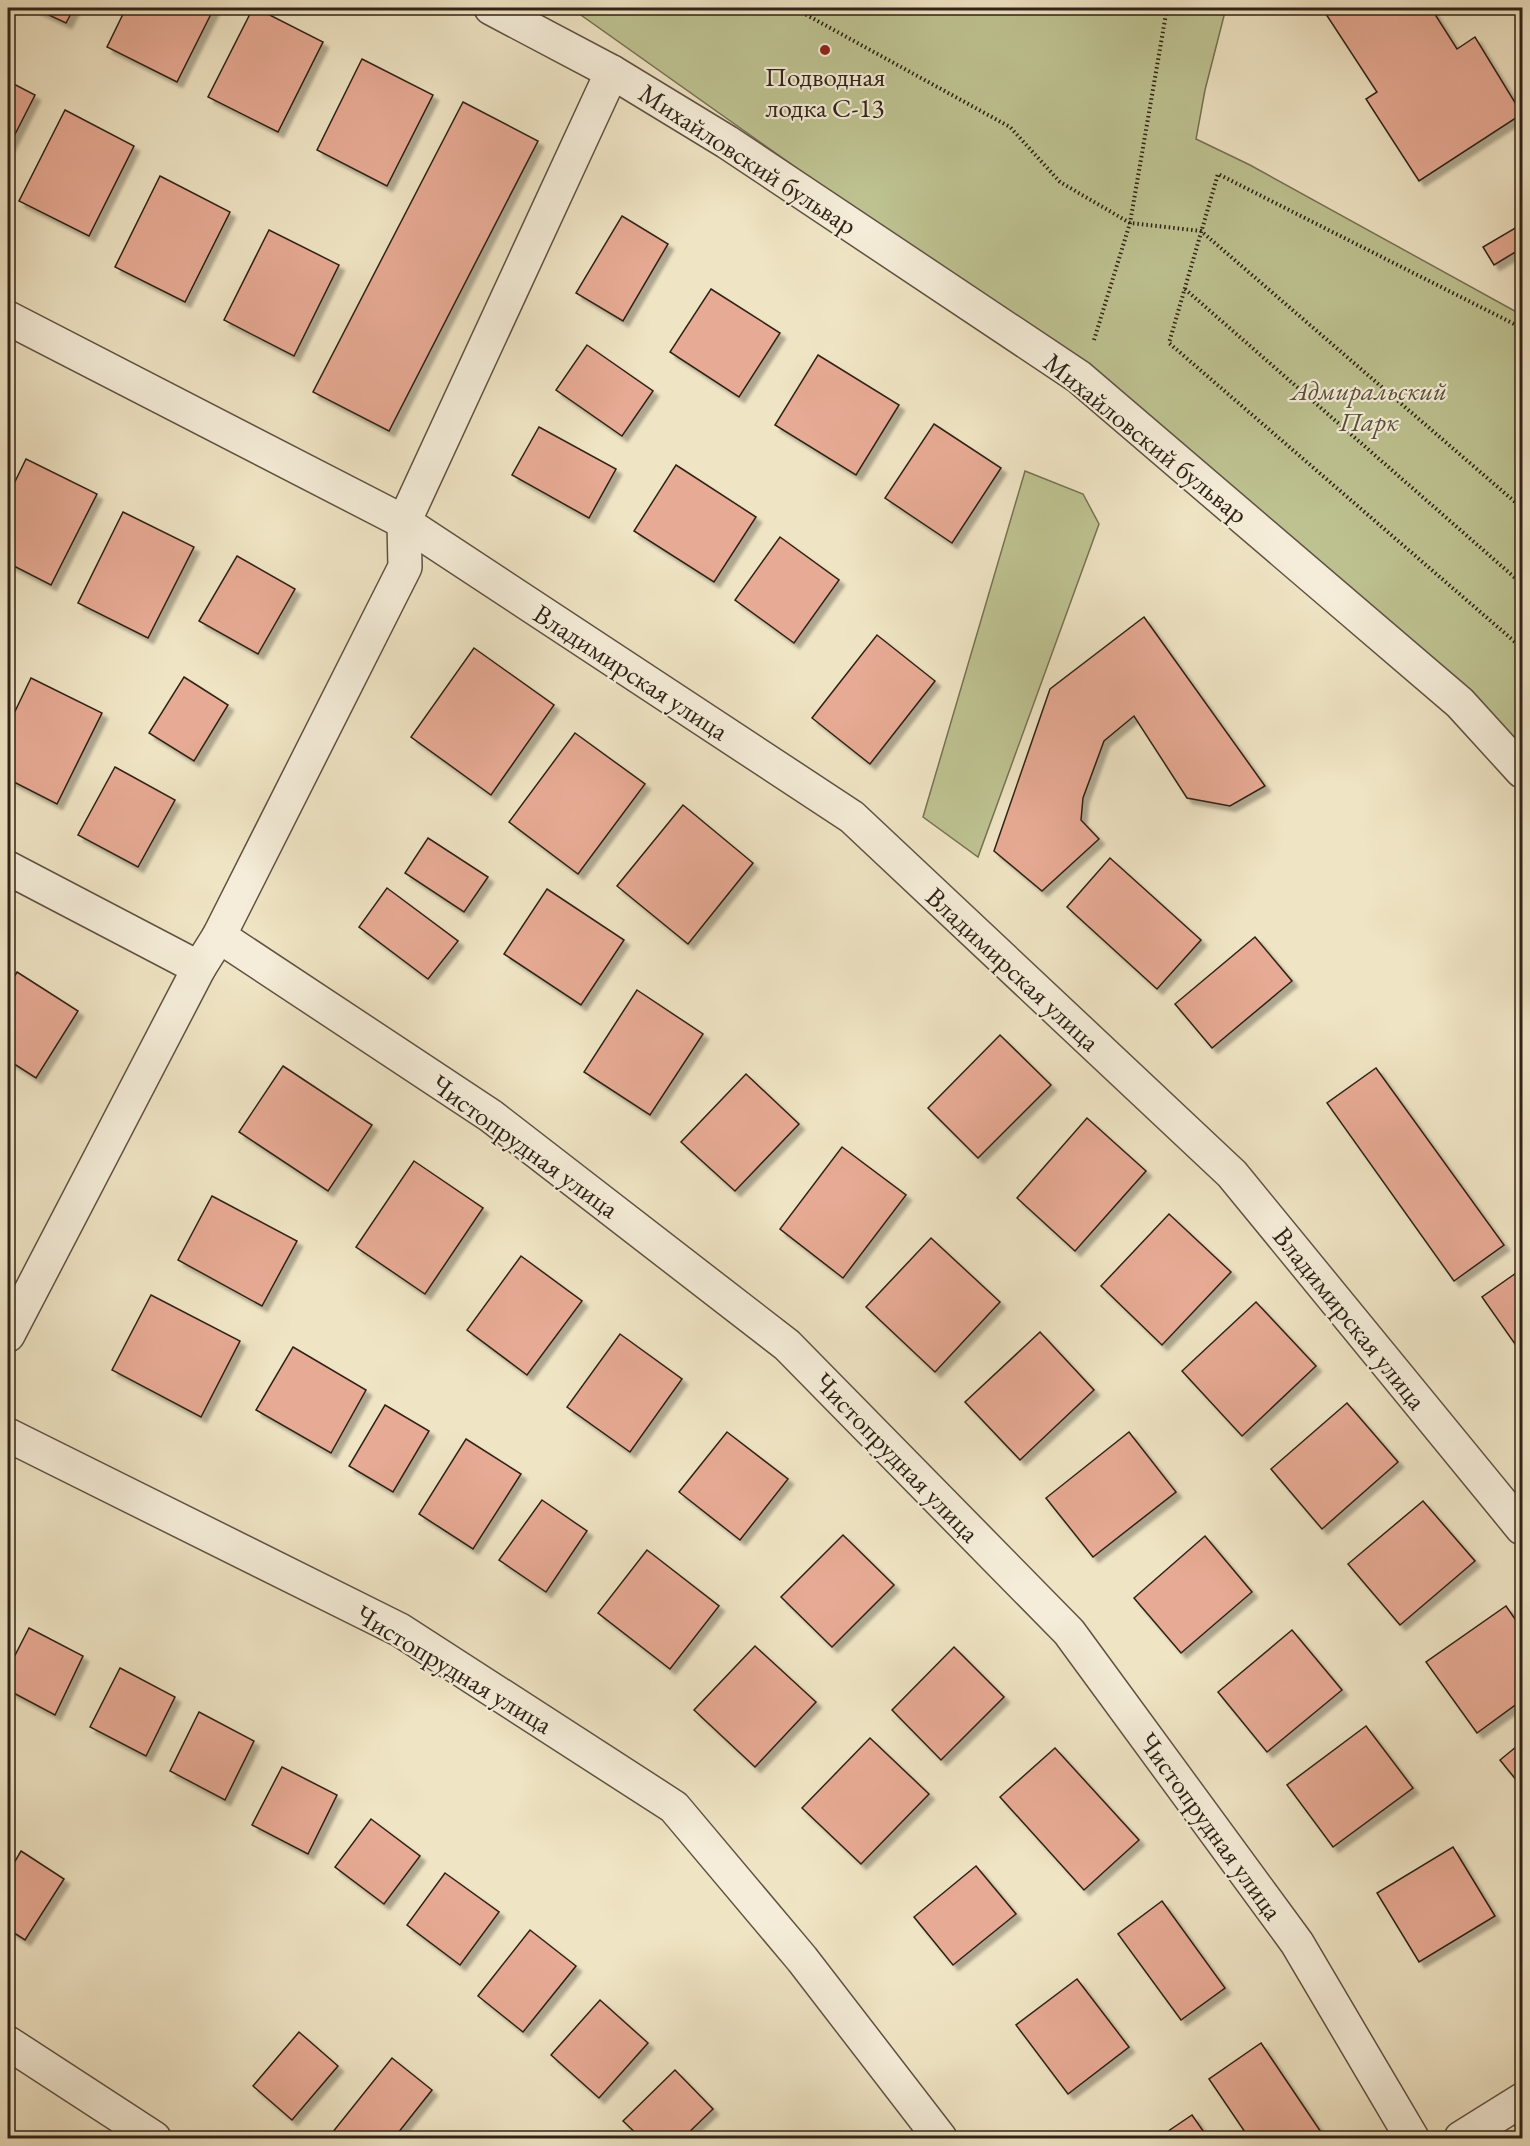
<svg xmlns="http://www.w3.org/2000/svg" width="1530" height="2146" viewBox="0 0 1530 2146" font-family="'EB Garamond',serif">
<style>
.green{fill:#bec291;stroke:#767254;stroke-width:1.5}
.building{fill:#e7aa94;stroke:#2f2216;stroke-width:1.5;filter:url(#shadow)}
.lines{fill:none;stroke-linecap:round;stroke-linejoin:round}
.minor-casing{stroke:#5f5242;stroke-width:36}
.path{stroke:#2f2216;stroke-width:4;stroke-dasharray:1.5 3;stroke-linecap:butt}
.minor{stroke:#f5edd9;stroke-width:33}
.poi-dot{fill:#8f2418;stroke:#f5edd9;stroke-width:2}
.labels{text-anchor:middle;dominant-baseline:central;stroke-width:4.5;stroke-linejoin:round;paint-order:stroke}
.poi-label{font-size:27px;fill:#2f2216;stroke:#f5edd9}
.street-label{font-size:27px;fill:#2f2216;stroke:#f5edd9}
.park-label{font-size:27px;font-style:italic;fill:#5a523b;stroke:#f5edd9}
</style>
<defs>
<filter id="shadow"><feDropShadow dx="5.5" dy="5.5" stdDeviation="1.5" flood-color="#0004"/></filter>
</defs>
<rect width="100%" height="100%" fill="#efe4c4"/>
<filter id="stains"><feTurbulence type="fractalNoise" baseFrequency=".00333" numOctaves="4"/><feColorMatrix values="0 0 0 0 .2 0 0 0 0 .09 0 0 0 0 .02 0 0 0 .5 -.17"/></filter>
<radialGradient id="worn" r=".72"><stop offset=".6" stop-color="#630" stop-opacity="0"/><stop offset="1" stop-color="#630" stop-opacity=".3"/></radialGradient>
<g class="green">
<path d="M571,8h655l-21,82 -9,49 54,26 272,150v436l-387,-343z"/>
<path d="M1025,471l58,23 16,30 -121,333 -55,-40z"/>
</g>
<g class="building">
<path d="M34,8h40l-8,15z"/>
<path d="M126,8h88l-37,74 -70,-35z"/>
<path d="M253,8h3l67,34 -45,90 -70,-35z"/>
<path d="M1322,8h109l26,41 18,-12 47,77 -103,67 -53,-82 11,-7z"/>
<path d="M362,59l71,36 -46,91 -70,-36z"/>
<path d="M8,81l27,14 -27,53z"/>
<path d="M463,102l75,39 -149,290 -76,-39z"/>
<path d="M65,110l69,36 -45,90 -70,-35z"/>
<path d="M160,176l70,36 -45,90 -70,-35z"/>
<path d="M622,216l46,28 -45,77 -47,-28z"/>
<path d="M1522,224v24l-28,17 -11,-18z"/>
<path d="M269,230l70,35 -45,91 -70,-36z"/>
<path d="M711,289l69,44 -41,64 -69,-45z"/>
<path d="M587,345l66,46 -31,45 -66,-46z"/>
<path d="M818,355l81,50 -43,70 -81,-50z"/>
<path d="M934,424l67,44 -49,75 -67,-45z"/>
<path d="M539,427l77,42 -27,49 -77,-43z"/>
<path d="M26,459l71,35 -46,91 -43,-22v-67z"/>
<path d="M676,465l80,52 -42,65 -80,-51z"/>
<path d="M123,512l71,35 -46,91 -70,-35z"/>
<path d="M780,537l59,43 -45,63 -59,-43z"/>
<path d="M237,556l58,33 -37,65 -59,-33z"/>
<path d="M1144,617l121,169 -35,20 -43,-8 -53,-82 -30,25 -21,57 -2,22 18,19 -57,52 -48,-40 56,-162z"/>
<path d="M877,635l58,46 -65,83 -58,-46z"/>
<path d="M474,648l80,57 -63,90 -80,-58z"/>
<path d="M184,677l44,28 -34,56 -45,-28z"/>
<path d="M31,678l71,35 -45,91 -49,-25v-53z"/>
<path d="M575,733l70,51 -67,90 -69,-52z"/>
<path d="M115,767l60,33 -37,67 -60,-32z"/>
<path d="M683,805l70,58 -65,81 -71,-58z"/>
<path d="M428,838l60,39 -24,35 -59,-39z"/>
<path d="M1110,858l91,82 -44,49 -90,-82z"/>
<path d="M387,888l71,53 -30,38 -69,-52z"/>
<path d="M547,889l77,51 -43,65 -77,-51z"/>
<path d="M1255,937l37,44 -80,67 -37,-44z"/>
<path d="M17,972l61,39 -42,67 -28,-18v-73z"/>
<path d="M637,990l66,44 -53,81 -66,-43z"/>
<path d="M1000,1035l51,50 -73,73 -50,-50z"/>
<path d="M283,1066l89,59 -44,66 -89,-59z"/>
<path d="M1376,1068l128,177 -50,36 -127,-178z"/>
<path d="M746,1074l53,50 -64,67 -54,-49z"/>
<path d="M1087,1118l59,53 -71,80 -58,-53z"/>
<path d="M842,1147l64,48 -63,83 -63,-49z"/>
<path d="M414,1161l69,47 -58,86 -69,-47z"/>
<path d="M212,1196l85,45 -35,65 -84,-46z"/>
<path d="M1169,1214l62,58 -69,73 -61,-59z"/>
<path d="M931,1238l69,64 -65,70 -69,-65z"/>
<path d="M521,1256l61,45 -55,74 -60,-45z"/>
<path d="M1519,1271l3,5v78l-40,-57z"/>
<path d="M151,1295l89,46 -39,76 -89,-47z"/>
<path d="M1256,1302l60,64 -74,70 -60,-65z"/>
<path d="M1040,1332l54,58 -74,70 -55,-58z"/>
<path d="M620,1334l62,45 -52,73 -63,-45z"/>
<path d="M293,1347l73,43 -35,63 -75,-43z"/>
<path d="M1347,1403l51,59 -76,67 -51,-60z"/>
<path d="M385,1405l44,26 -36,61 -44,-26z"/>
<path d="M727,1432l61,47 -48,61 -61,-48z"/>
<path d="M1129,1432l47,60 -83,65 -47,-59z"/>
<path d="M466,1439l55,35 -48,75 -54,-35z"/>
<path d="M542,1500l45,31 -41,61 -47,-32z"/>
<path d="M1423,1501l52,60 -75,64 -52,-61z"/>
<path d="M843,1535l51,50 -62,62 -51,-50z"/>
<path d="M1205,1536l47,56 -71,61 -47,-55z"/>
<path d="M647,1550l72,56 -49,63 -72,-56z"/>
<path d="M1506,1606l16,23v71l-45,33 -51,-71z"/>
<path d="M29,1628l54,28 -28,59 -47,-25v-21z"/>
<path d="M1292,1630l50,60 -75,62 -49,-60z"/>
<path d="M755,1646l61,56 -61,65 -61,-57z"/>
<path d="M954,1647l50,50 -63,63 -49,-50z"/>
<path d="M120,1668l55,29 -29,59 -56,-29z"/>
<path d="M199,1712l55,29 -29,59 -55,-29z"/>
<path d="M1366,1726l47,62 -80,59 -46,-62z"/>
<path d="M870,1738l59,56 -68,70 -59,-56z"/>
<path d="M1522,1742v45l-22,-27z"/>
<path d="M1055,1748l84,92 -55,50 -84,-93z"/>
<path d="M282,1767l55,28 -29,59 -56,-29z"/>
<path d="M371,1819l49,37 -36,48 -49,-37z"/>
<path d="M1453,1847l42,69 -76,46 -42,-69z"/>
<path d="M21,1851l43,28 -39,61 -17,-11v-56z"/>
<path d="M976,1866l40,48 -63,51 -39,-48z"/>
<path d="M445,1873l54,39 -39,53 -53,-40z"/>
<path d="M1162,1901l63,87 -44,32 -63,-86z"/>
<path d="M530,1930l46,36 -53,66 -45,-36z"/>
<path d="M1077,1979l52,68 -61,47 -52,-69z"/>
<path d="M600,2000l48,43 -49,55 -48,-43z"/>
<path d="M299,2032l39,34 -46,54 -39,-34z"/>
<path d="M1261,2043l64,95h-76l-40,-59z"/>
<path d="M392,2058l40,32 -38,48h-66z"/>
<path d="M675,2070l38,39 -30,29h-42l-18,-17z"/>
<path d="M1192,2115l16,23h-50z"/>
</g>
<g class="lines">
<defs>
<g id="minor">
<path d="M491,8l121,64 115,70 352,235 381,326 62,68"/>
<path d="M8,318l396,204 448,295 380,357 290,354"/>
<path d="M8,868l191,100"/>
<path d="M219,936l272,180 296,229 282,287 228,311 115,195"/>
<path d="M8,1335l191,-367 20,-32 186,-369 -1,-45 208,-450"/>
<path d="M8,1435l392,195 274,177 128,152 138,179"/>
<path d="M8,2043l146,95"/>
<path d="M1461,2138l61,-38"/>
</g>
</defs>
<use href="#minor" class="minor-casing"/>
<g class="path">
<path d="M794,8l216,119 50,55 70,41 71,8 321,277"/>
<path d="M1185,289l337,295"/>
<path d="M1522,328l-304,-154 -49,169 353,305"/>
<path d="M1094,340l36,-117 37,-215"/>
</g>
<use href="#minor" class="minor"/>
</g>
<circle class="poi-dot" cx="825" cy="50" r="6"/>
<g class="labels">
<g class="poi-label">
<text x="825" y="76">Подводная<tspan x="825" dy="31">лодка С-13</tspan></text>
</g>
<g class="street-label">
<text transform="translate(748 159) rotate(33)">Михайловский бульвар</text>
<text transform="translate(1146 438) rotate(39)">Михайловский бульвар</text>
<text transform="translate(631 672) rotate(33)">Владимирская улица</text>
<text transform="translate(1013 969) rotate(43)">Владимирская улица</text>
<text transform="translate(525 1146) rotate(36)">Чистопрудная улица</text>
<text transform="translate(1350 1318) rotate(51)">Владимирская улица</text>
<text transform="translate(897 1457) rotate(46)">Чистопрудная улица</text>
<text transform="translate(454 1669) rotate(31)">Чистопрудная улица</text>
<text transform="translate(1211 1826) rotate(54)">Чистопрудная улица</text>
</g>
<g class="park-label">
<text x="1369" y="390">Адмиральский<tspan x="1369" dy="31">Парк</tspan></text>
</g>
</g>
<rect width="1530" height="2146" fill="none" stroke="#efe4c4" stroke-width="30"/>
<rect x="9" y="9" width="1512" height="2128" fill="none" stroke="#2f2216" stroke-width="3"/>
<rect x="15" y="15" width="1500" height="2116" fill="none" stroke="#2f2216" stroke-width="1.5"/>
<rect width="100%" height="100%" filter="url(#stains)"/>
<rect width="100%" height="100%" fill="url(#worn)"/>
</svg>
